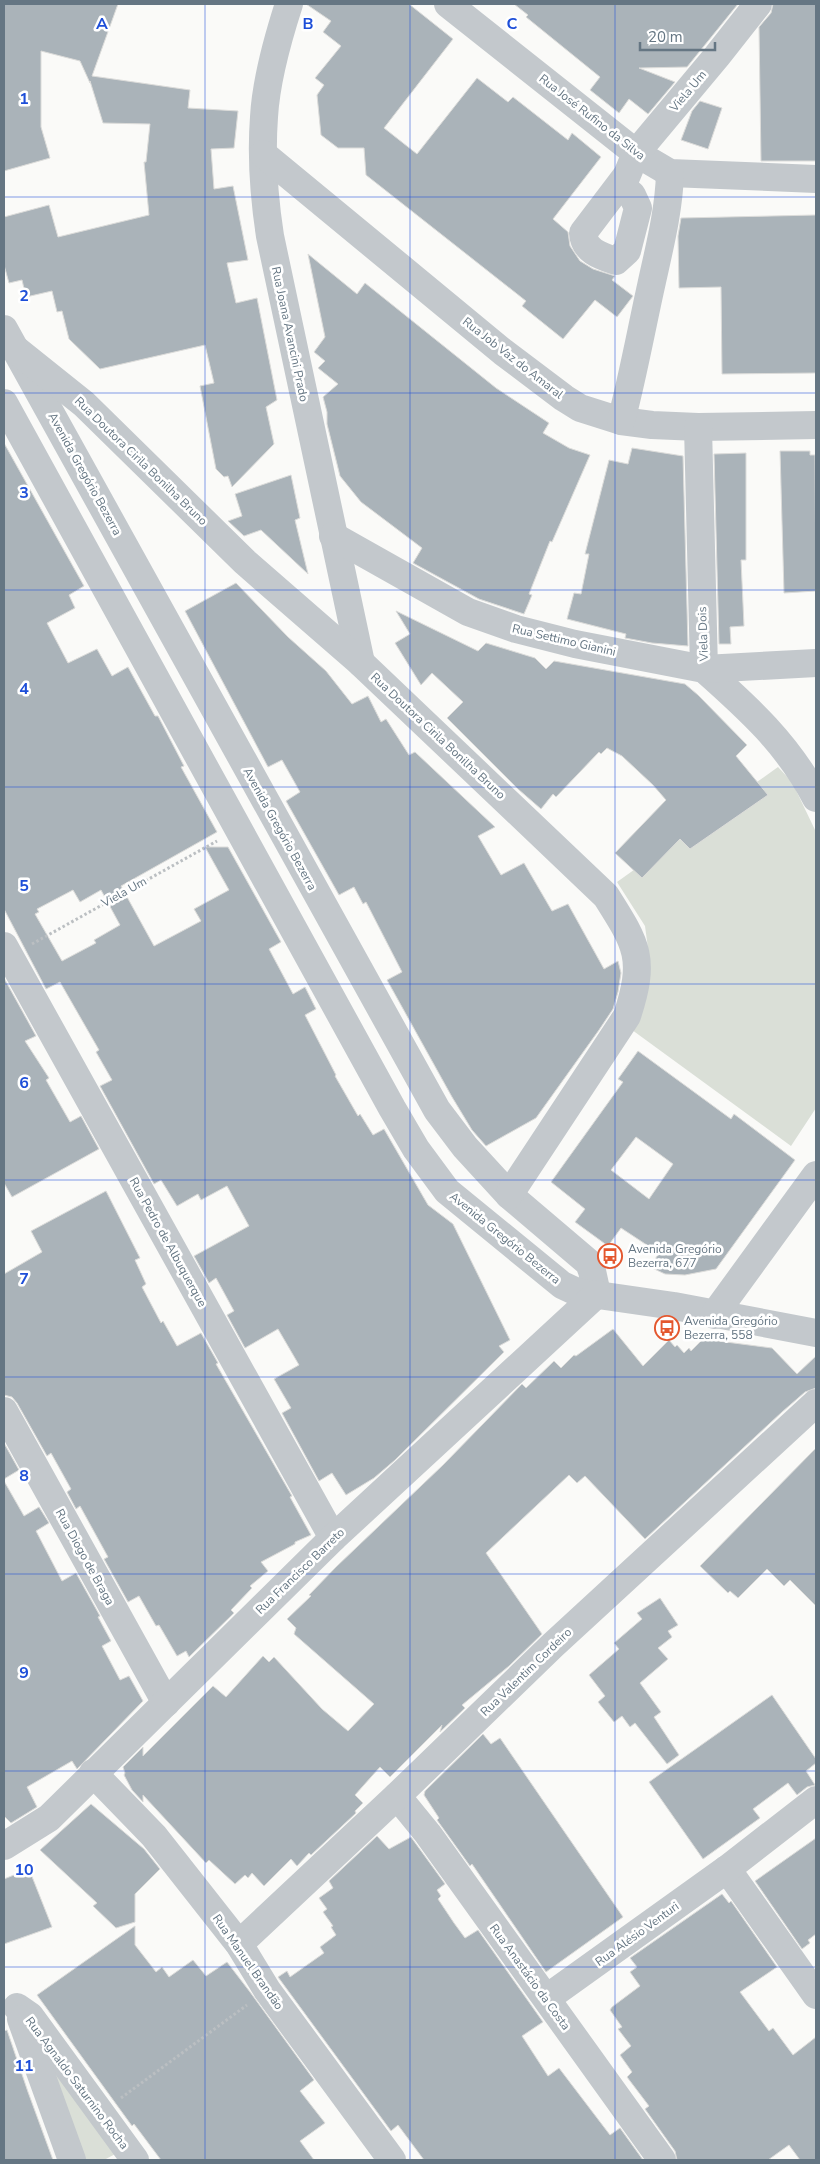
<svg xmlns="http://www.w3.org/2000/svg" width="820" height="2164" viewBox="0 0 820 2164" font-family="'Nunito Sans',sans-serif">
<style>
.green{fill:#dadfd7}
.building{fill:#aab3b9;stroke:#dcdcda;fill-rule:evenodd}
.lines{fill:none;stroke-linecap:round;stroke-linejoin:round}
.path{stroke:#bbbfc2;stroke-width:3;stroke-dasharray:2.5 2.5;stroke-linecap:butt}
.minor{stroke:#c3c8cc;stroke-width:28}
.grid{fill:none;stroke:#1d4ed8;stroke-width:1;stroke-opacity:0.55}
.labels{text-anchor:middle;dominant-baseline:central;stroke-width:5;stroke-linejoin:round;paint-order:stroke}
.street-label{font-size:12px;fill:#657683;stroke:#fff}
.poi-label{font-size:12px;fill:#657683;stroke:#fff;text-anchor:start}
.grid-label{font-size:16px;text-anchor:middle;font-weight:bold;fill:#1d4ed8;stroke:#fff;stroke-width:5;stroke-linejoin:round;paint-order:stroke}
</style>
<rect width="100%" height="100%" fill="#fafaf8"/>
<g class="green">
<path d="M778,767l14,15 24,50v276l-25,38 -163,-119 22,-64 -5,-37 -28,-44z"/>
<path d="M41,2046l78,106 -15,8h-22z"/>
</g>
<g class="building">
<path d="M4,4h114l-26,72 98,14 -2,18 50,3 -4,37 -23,1 3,40 19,-3 15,74 -21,3 9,40 21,-5 20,102 -11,7 8,37 -42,43 -4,-11 -4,1 -8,-8 -16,-83 14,-3 -9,-38 -105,24 -31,-30 -7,-28 -5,1 -5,-21 -26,6 -4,-17 -13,3 -5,-18v-48l45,-12 9,32 91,-22 -5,-53h2l4,-38 -47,-1 -13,-42v2l-10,-22 -39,-10v76l9,31 -46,13z"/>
<path d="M306,4h103l44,35 -69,89 33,26 60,-76 31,24 5,-5 55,43 4,-7 29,24 -48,62 15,13 2,14 10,15 13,8 22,7 -3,4 21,16 -16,21 -22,-17 -32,39 -41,-33 4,-5 -160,-126 -2,-27h-26l-17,-13 -4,-40 7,-10 -9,-7 26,-32 -18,-14 8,-11z"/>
<path d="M514,4h224l-51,63 -48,1 36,14 -27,32 -19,-15 -10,14 -29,-23 10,-13 -74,-60 2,-2z"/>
<path d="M773,4h43v157h-55l-2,-134 12,-14z"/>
<path d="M700,101l22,7 -14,41 -27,-9 11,-29z"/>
<path d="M816,215v158l-94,1 -1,-87 -42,1 -1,-52 3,-18z"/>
<path d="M308,254l49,40 8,-11 131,105 53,35 -6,10 26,15 21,7 -38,87 -2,-1 -21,53 3,1 -8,19 -45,-15 -66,-36 9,-15 -61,-46 -21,-26 -13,-52v-12l-4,-15 15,-13 -20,-16 7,-7 -11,-9 11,-15z"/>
<path d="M4,443l80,143 -15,9 6,13 -28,15 21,40 29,-14 15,27 16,-9 27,49h3l26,50 -3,1 36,65 -96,54 33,60 47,-25 -7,-12 35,-19 -24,-43h23l53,95 -12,7 24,45 12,-7 11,22 -11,6 31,60 -1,1 23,40 2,-2 13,21 11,-6 44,76 25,19 57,116 -11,6 5,6 -109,108 -21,18 -28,17 -14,-22 -13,8 -37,-68 9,-5 -17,-29 25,-14 -21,-36 -33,19 -18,-33 7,-4 -18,-33 -7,5 -15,-27 55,-30 -22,-40 -26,14 -3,-6 -21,12 -16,-26 -7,4 -54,-98 12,-6 -16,-28 3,-2 -39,-68 -14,7 -42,-80zM73,890l7,12 21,-12 19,35 -26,15 2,3 -34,18 -27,-47 4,-2 -2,-3z"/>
<path d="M632,448l51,8 5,190 -36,-3 -27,-5 1,-4 -59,-15 7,-26 7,1 8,-40h-4l24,-94 19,4z"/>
<path d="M780,451h30v4h5l1,136 -32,2z"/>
<path d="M746,453v107h-5l3,66 -14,1 1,17h-12l-5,-190z"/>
<path d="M291,475l9,43 -5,2 13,54 -47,-44 -17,6 -16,-15 14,-5 -7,-22z"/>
<path d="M236,583l52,54 38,34 26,33 16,-8 13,26 5,-3 23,36 6,-3 80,75 -17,9 23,39 23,-12 28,48 16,-7 36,65 14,-8 3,12 -3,19 -5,17 -14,21 -63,88 -50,28 -14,-16 -20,-33 -65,-117 15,-8 -36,-70 -3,2 -9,-17 -15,8 -53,-94 14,-9 -18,-32 -14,7 -83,-156z"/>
<path d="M396,611l82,40 8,-8 49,15 11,11 8,-8 131,23 13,11 49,50 -11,11 32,39 -78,54 -10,-10 -38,39 -27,-25 51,-53 -13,-15 -31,-29 -15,-8 -6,6 -2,-2 -43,45 -3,-3 -12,15 -23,-20 -71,-71 16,-16 -31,-29 -11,12 -26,-42 15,-9z"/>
<path d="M4,978l32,58 -11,5 24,37 -3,2 24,42 11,-6 18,33 -87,48 -8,-14z"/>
<path d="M638,1051l93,68 3,-5 61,46 -79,109 -31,6 -20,-1 -15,-7 9,-14 -38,-25 -13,18 -33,-24 10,-13 -34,-27 72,-100 -5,-3zM636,1137l37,27 -24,35 -38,-29z"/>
<path d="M106,1191l34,67 -5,2 11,24 -4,3 19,36 2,-2 14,25 24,-13 17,30 -2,1 76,132 -2,1 21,38 -16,7v2l-34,18 7,9 -18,15 2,2 -21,22 3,3 -45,44 -3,-6 -9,5 -18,-31 -3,1 -17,-30 -11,6 -24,-43 4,-2 -22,-40 -6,-11 -4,3 -9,-17 4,-3 -20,-36 -4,3 -30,-53 -5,-6 -8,-2v-121l38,-22 -11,-21z"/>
<path d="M613,1329l30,37 26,-26 6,7 2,-2 7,8 5,-5 2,3 12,-12 69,9 25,26 19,-18v32l-11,4 -23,20 -137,127 -60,-63 -8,7 -8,-8 -83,78 56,81 -33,32 -47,39 3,3 -25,24 2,-7 -52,52 -10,-10 -25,28 8,8 -8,8 1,2 -45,42 -2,-2 -12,13 -6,-7 -27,27 -12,-13 -4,5 -3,-3 -10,9 -26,-24 -3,3 -63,-68v7l-11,-12 -8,-15 1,-2 -2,-6 20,-20v9l70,-70 13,11 37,-41 6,6 5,-5 48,52 26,22 26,-27 -80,-70 2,-6 -9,-9 24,-23 -2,-1 27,-28 107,-102 79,-81 4,4 28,-27 7,7 13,-13 2,1z"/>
<path d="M4,1443l15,27 -15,9z"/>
<path d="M816,1448v158l-26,-26 -6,6 -17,-17 -29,29 -8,-7 -2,2 -28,-27z"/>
<path d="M4,1481l20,35 15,-9 10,16 -13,8 26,50 14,-8 24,43 -2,1 13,24 -9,5 18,34 9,-4 14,25 -66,68 -5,-8 -45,26 10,20 -26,16 -7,-7z"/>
<path d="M660,1598l18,27 -10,6 4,6 -14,11 10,11 -28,24 21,29 -7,5 25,38 -12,9 -32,-41 -5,4 -8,-11 -8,6 -16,-20 7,-6 -16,-21 30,-26 -5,-6 28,-24 -5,-6z"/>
<path d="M772,1695l44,64v4l-10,8 9,14 -8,2 -10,8 -9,-12 -35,26 7,9 -57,41 -54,-77z"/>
<path d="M483,1734l8,10 9,-6 123,179 -77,55 -74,-108 -2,2 -33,-46 2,-2 -15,-23 1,-4z"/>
<path d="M91,1804l53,45 16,20 -25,25v28l-19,6 -23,-22 4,-3 -57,-53z"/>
<path d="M377,1836l12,13 22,-12 34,47 -8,6 4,6 -3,3 16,24 11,15 13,-8 65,92 -21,14 26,40 11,-8 51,67 10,-7 23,32h-219l-26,-35 -7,6 -113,-154 9,-6 3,6 34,-24 -4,-6 16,-12 -5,-8 2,-1 -10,-14 4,-3 -8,-11 14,-10 -4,-7z"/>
<path d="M816,1838v96l-8,6 2,3 -8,6 -47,-68z"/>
<path d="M29,1869l23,58 -48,17v-65z"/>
<path d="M722,1894l7,9 2,-2 46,66 -37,25 29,39 4,-3 20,27 23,-18v123h-16l-11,-15 -21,15h-91l-2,-9 -30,-42 4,-3 -22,-29 5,-5 -12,-17 11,-9 -13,-17 4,-2 -12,-17 2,-3 28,-21 -10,-14 7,-5 -7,-9z"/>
<path d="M135,1926v19l21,27 6,-5 7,10 24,-17 13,16 21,-14 23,30 64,88 -14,11 25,32 -25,18 14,19h-153l-27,-36 -2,2 -95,-131z"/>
<path d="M7,2030l21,62 25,68h-49v-129z"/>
</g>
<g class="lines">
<g class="path">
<path d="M32,944l185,-103"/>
<path d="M121,2098l126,-93"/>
</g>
<g class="minor">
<path d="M289,4c-11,34 -23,77 -25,113 -3,40 0,80 6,119l91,427"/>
<path d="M448,4l188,149 34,20 146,6"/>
<path d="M263,154l240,198 61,46 16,10 41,13 31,4 46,2 118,-2"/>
<path d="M620,185l12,10 6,13 -11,43 -11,10c-15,-5 -32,-10 -33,-28l44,-58 9,-22 81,-97 41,-52"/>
<path d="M4,329l433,781 28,37 44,48 80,68 3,8 5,23"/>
<path d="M14,348l70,56 161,158 116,101 245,233c31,49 40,62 21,120l-118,179"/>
<path d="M4,403l388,705 24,41 31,42 115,94 15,7 97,14 142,27"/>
<path d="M621,421c12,-45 20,-90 30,-135 8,-37 18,-75 19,-113"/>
<path d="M698,427l6,242c44,39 84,75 112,129"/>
<path d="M333,536l135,76 48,17 59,15 129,25 112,-6"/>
<path d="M4,946l329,592"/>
<path d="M714,1315l102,-140"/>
<path d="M4,1411l162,292"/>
<path d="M93,1773l61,63 85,108 28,46 125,170"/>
<path d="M397,1796l31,38 234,326"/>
<path d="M4,1846l45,-28 284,-280 264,-244"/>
<path d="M727,1869l89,126"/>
<path d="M239,1944l158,-148 156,-151 263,-242"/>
<path d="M547,1998l180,-129 89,-69"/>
<path d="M17,2007l13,9 105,144"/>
<path d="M21,2019l51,141"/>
</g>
</g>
<path class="grid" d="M205,4v2156M410,4v2156M615,4v2156M4,197h812M4,393h812M4,590h812M4,787h812M4,984h812M4,1180h812M4,1377h812M4,1574h812M4,1771h812M4,1967h812"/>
<defs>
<symbol id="bus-ring" viewBox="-11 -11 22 22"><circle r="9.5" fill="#fff" stroke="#e4572e" stroke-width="1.5"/><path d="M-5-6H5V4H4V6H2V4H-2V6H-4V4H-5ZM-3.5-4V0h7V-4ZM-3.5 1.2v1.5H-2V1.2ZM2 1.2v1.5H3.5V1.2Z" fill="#e4572e"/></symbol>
</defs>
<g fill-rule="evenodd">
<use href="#bus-ring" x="596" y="1242" width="28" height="28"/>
<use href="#bus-ring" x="653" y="1314" width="28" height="28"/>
</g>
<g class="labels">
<g class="street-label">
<text transform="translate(688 91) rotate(-50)">Viela Um</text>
<text transform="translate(592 117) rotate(38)">Rua José Rufino da Silva</text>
<text transform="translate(290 334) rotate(78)">Rua Joana Avancini Prado</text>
<text transform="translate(513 358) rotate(38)">Rua Job Vaz do Amaral</text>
<text transform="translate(141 461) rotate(44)">Rua Doutora Cirila Bonilha Bruno</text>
<text transform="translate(85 474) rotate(61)">Avenida Gregório Bezerra</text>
<text transform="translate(703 634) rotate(-92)">Viela Dois</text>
<text transform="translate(564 640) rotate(13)">Rua Settimo Gianini</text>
<text transform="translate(438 736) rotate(43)">Rua Doutora Cirila Bonilha Bruno</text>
<text transform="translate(280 829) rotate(61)">Avenida Gregório Bezerra</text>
<text transform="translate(124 892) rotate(-29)">Viela Um</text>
<text transform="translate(505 1238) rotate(39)">Avenida Gregório Bezerra</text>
<text transform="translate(168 1242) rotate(61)">Rua Pedro de Albuquerque</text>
<text transform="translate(85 1557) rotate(61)">Rua Diogo de Braga</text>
<text transform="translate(300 1571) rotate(-44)">Rua Francisco Barreto</text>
<text transform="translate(526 1672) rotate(-44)">Rua Valentim Cordeiro</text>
<text transform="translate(637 1934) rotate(-36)">Rua Alésio Venturi</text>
<text transform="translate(248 1962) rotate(55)">Rua Manuel Brandão</text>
<text transform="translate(530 1977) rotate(54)">Rua Anastácio da Costa</text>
<text transform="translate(77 2083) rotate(53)">Rua Agnaldo Saturnino Rocha</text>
</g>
<g class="poi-label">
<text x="628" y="1249">Avenida Gregório<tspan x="628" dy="14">Bezerra, 677</tspan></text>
<text x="684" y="1321">Avenida Gregório<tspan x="684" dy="14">Bezerra, 558</tspan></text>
</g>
</g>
<g class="grid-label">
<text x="102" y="29">A</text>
<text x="308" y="29">B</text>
<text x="512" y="29">C</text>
<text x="24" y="104">1</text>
<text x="24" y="301">2</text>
<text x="24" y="498">3</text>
<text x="24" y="694">4</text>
<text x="24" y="891">5</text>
<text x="24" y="1088">6</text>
<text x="24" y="1284">7</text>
<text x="24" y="1481">8</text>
<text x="24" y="1678">9</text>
<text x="24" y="1875">10</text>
<text x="24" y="2071">11</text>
</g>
<rect width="820" height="2164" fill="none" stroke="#657683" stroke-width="10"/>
<path d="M640 42v8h75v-8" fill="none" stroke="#657683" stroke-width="2.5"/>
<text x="648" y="42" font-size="15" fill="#657683" stroke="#ffffff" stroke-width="4" paint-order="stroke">20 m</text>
</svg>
